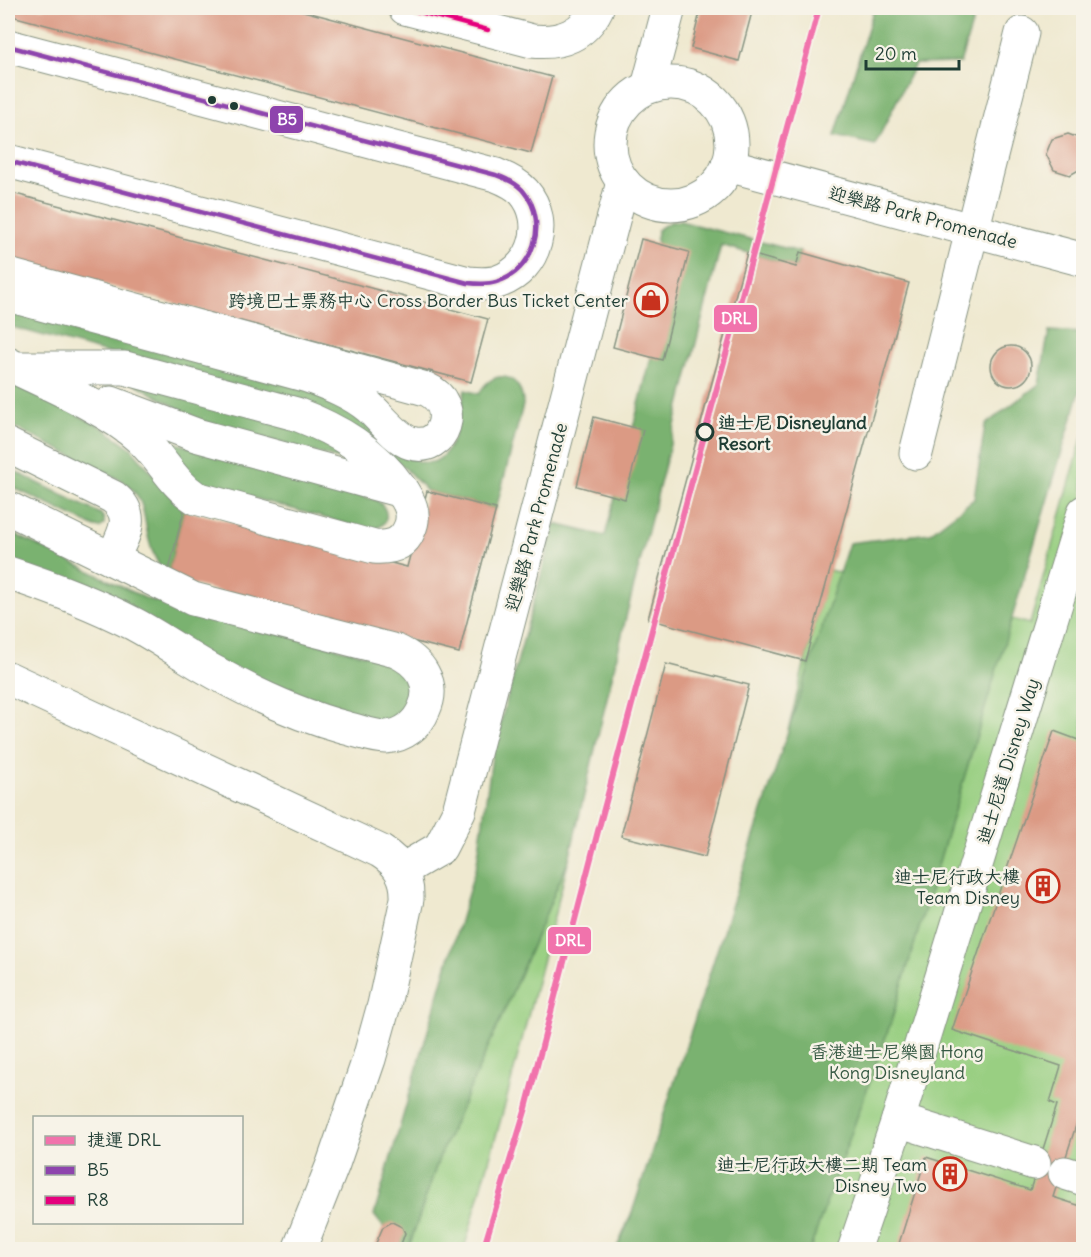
<svg xmlns="http://www.w3.org/2000/svg" width="1091" height="1257" viewBox="0 0 1091 1257" font-family="Delius,'LXGW WenKai TC',sans-serif">
<style>
.green{fill:#99cf82;stroke:#5c865b;stroke-width:1.5}
.forest{fill:#7ab270;stroke:#4c7852;stroke-width:1.5}
.building{fill:#db9a84}
.lines{fill:none;stroke-linecap:round;stroke-linejoin:round}
.minor-casing{stroke:#879382;stroke-width:35}
.minor{stroke:#fff;stroke-width:33}
.bus-1-casing{stroke:#f7f3e8;stroke-width:9}
.bus-2-casing{stroke:#f7f3e8;stroke-width:9}
.bus-1{stroke:#8e44ad;stroke-width:4.5}
.bus-2{stroke:#e5007d;stroke-width:4.5}
.metro-1-casing{stroke:#f7f3e8;stroke-width:10}
.metro-1{stroke:#f173ac;stroke-width:6}
.bus-dot{fill:#1f3d34;stroke:#f7f3e8;stroke-width:2}
.stop-dot{fill:#f7f3e8;stroke:#1f3d34;stroke-width:3}
.labels{text-anchor:middle;dominant-baseline:central;stroke-width:5;stroke-linejoin:round;paint-order:stroke}
.street-label{font-size:18px;fill:#1f3d34;stroke:#f7f3e8}
.poi-label{font-size:18px;fill:#1f3d34;stroke:#f7f3e8;text-anchor:end}
.stop-label{font-size:18px;font-weight:bold;fill:#1f3d34;stroke:#f7f3e8;text-anchor:start}
.park-label{font-size:18px;fill:#375a44;stroke:#f7f3e8}
.line-badge{stroke:#f7f3e8;stroke-width:2}
.badge-label{font-size:16px;text-anchor:middle;font-weight:bold;fill:#fff}
</style>
<rect width="100%" height="100%" fill="#f7f3e8"/>
<filter id="ink" filterUnits="userSpaceOnUse"><feTurbulence type="fractalNoise" baseFrequency=".0167" numOctaves="2"/><feDisplacementMap in="SourceGraphic" scale="12" xChannelSelector="R" yChannelSelector="G"/><feConvolveMatrix kernelMatrix="1 2 1 2 8 2 1 2 1" color-interpolation-filters="sRGB"/></filter>
<filter id="wash" filterUnits="userSpaceOnUse"><feTurbulence type="fractalNoise" baseFrequency=".008" numOctaves="4" result="noise"/><feDisplacementMap in="SourceGraphic" scale="24" xChannelSelector="R" yChannelSelector="G"/><feGaussianBlur stdDeviation="1.35" result="paint"/><feColorMatrix in="noise" values="0 0 0 0 0 0 0 0 0 0 0 0 0 0 0 0 0 1.4 0 .05"/><feComposite in="paint" operator="in"/></filter>
<g filter="url(#wash)">
<rect width="100%" height="100%" fill="#efe9d0"/>
<g class="green">
<path d="M1083,435v814l-467,1 111,-266 78,-323 24,-91 201,54z"/>
<path d="M569,859l-63,242 -42,148 -56,1 32,-95 66,-148z"/>
</g>
<g class="forest">
<path d="M874,8h103l-17,55 -45,1 -40,81 -40,-9z"/>
<path d="M680,221l120,31 -4,15 -75,-22 -94,368 -58,246 -63,148 -66,148 -32,94h-19l1,-14 -16,-20 103,-352 16,-113 62,-226 50,12 72,-279 -18,-9 -3,-8 1,-10 13,-8z"/>
<path d="M8,304l317,88 94,70c4,0 10,1 14,0 23,-7 27,-51 32,-72l14,4c14,-28 44,-20 44,11l-27,104 -69,-18 -21,-22 -22,-19 -85,-45 -291,-79z"/>
<path d="M1049,331l34,2v48l-192,641 -81,227h-194l13,-27 220,-679 81,-10 44,-34 11,-74 54,-41z"/>
<path d="M124,377l169,46 79,45 -172,-47z"/>
<path d="M8,381l92,45 31,22 53,62 -17,68c-8,-12 -15,-24 -18,-38 -7,-27 -2,-40 -26,-59l-115,-57z"/>
<path d="M162,439l214,61c17,11 12,29 -8,30l-165,-46 -9,-5z"/>
<path d="M8,468l93,46 3,5v5l-4,4 -5,-1 -87,-42z"/>
<path d="M8,531l139,68 245,63 22,20 -2,28 -25,15 -91,-26 -288,-138z"/>
</g>
<g id="blocks">
<g class="building">
<path d="M8,8h284l260,69 -21,76 -523,-138z"/>
<path d="M701,8h52l-14,53 -48,-13z"/>
<path d="M1068,134l16,6v27l-14,8 -16,-5 -8,-16 6,-15z"/>
<path d="M8,192l480,127 -17,63 -463,-123z"/>
<path d="M641,239l48,13 -27,108 -49,-13z"/>
<path d="M800,252l109,31 -104,378 -157,-42 99,-366 49,14z"/>
<circle cx="1011" cy="366" r="20"/>
<path d="M594,417l49,13 -18,69 -48,-13z"/>
<path d="M427,491l69,18 -37,144 -292,-75 17,-68 223,57z"/>
<path d="M666,664l83,21 -44,172 -84,-21z"/>
<path d="M1054,731l30,11v376l-5,-2 -26,81 31,10v43h-187l29,-93 104,33 27,-85 -7,-3 11,-36 -109,-36z"/>
<path d="M392,1222l10,5 3,6 -6,17h-26l10,-23z"/>
</g>
</g>
</g>
<g filter="url(#ink)">
<use href="#blocks" fill-opacity="0" stroke="#879382" stroke-width="1.5"/>
<g class="lines">
<defs>
<g id="minor">
<path d="M405,8l127,33c29,3 52,-6 65,-33"/>
<path d="M8,46l488,129c10,4 21,9 28,17 25,29 12,76 -24,89 -10,4 -21,3 -32,2l-460,-122"/>
<circle cx="671" cy="144" r="61"/>
<path d="M648,87l21,-79"/>
<path d="M728,165l356,95"/>
<path d="M8,275l418,114c35,15 18,64 -15,54 -14,-4 -31,-26 -42,-36 -18,-15 -40,-23 -61,-31l-300,-81"/>
<path d="M8,364c40,20 99,44 132,74 21,19 32,45 56,60l178,49c15,1 29,-2 35,-17 8,-16 0,-29 -9,-42 -26,-37 -62,-58 -104,-74l-171,-46h-108"/>
<path d="M111,403l85,32 206,56"/>
<path d="M8,445l105,52c25,19 9,40 -1,62"/>
<path d="M916,453l106,-420"/>
<path d="M8,508l185,91 203,52c23,10 40,32 28,58 -6,15 -20,27 -38,28 -13,0 -27,-6 -40,-9 -45,-12 -89,-32 -130,-55 -28,-15 -54,-34 -82,-49 -41,-21 -83,-37 -126,-51"/>
<path d="M8,678l372,173c18,11 28,25 27,48l-23,106 -15,54 -36,105 -34,86"/>
<path d="M402,870l38,-22 19,-37 164,-629"/>
<path d="M898,1120l136,43"/>
<path d="M1065,1173l19,6"/>
<path d="M854,1250l44,-130 186,-608"/>
</g>
</defs>
<use href="#minor" class="minor-casing"/>
<use href="#minor" class="minor"/>
<defs>
<path id="bus-1" d="M8,46l488,129c10,4 21,8 28,17 25,30 10,80 -28,90 -9,3 -19,2 -28,1l-460,-122"/>
<path id="bus-2" d="M405,8l83,22"/>
</defs>
<use href="#bus-1" class="bus-1-casing"/>
<use href="#bus-2" class="bus-2-casing"/>
<use href="#bus-1" class="bus-1"/>
<use href="#bus-2" class="bus-2"/>
<defs>
<path id="metro-1" d="M483,1250l43,-142 72,-277 221,-823"/>
</defs>
<use href="#metro-1" class="metro-1-casing"/>
<use href="#metro-1" class="metro-1"/>
</g>
</g>
<defs>
<symbol id="shop-ring" viewBox="-11 -11 22 22"><circle r="9.5" fill="#f7f3e8" stroke="#c8321e" stroke-width="1.5"/><path d="M-5-2.5h2.3a2.7 3.5 0 0 1 5.4 0H5L5.5 6h-11ZM-1.5-2.5h3a1.5 2.3 0 0 0-3 0Z" fill="#c8321e"/></symbol>
<symbol id="building-ring" viewBox="-11 -11 22 22"><circle r="9.5" fill="#f7f3e8" stroke="#c8321e" stroke-width="1.5"/><path d="M-4-6H4V6H1V3H-1V6H-4ZM-2.5-4.3h1.7v1.8h-1.7ZM.8-4.3h1.7v1.8H.8ZM-2.5-1h1.7V.8h-1.7ZM.8-1h1.7V.8H.8Z" fill="#c8321e"/></symbol>
</defs>
<g fill-rule="evenodd">
<use href="#shop-ring" x="632" y="281" width="38" height="38"/>
<use href="#building-ring" x="1024" y="867" width="38" height="38"/>
<use href="#building-ring" x="931" y="1155" width="38" height="38"/>
</g>
<g class="bus-dot">
<circle cx="212" cy="100" r="5"/>
<circle cx="234" cy="106" r="5"/>
</g>
<circle class="stop-dot" cx="705" cy="432" r="8"/>
<g class="labels">
<g class="street-label">
<text transform="translate(923 217) rotate(15)">迎樂路 Park Promenade</text>
<text transform="translate(536 517) rotate(-75)">迎樂路 Park Promenade</text>
<text transform="translate(1008 761) rotate(-73)">迪士尼道 Disney Way</text>
</g>
<g class="poi-label">
<text x="628" y="300">跨境巴士票務中心 Cross Border Bus Ticket Center</text>
<text x="1020" y="876">迪士尼行政大樓<tspan x="1020" dy="21">Team Disney</tspan></text>
<text x="927" y="1164">迪士尼行政大樓二期 Team<tspan x="927" dy="21">Disney Two</tspan></text>
</g>
<g class="stop-label">
<text x="718" y="422">迪士尼 Disneyland<tspan x="718" dy="21">Resort</tspan></text>
</g>
<g class="park-label">
<text x="897" y="1051">香港迪士尼樂園 Hong<tspan x="897" dy="21">Kong Disneyland</tspan></text>
</g>
</g>
<g class="line-badge">
<rect x="269" y="105" width="35" height="29" rx="6" fill="#8e44ad"/>
<rect x="713" y="304" width="45" height="29" rx="6" fill="#f173ac"/>
<rect x="547" y="926" width="45" height="29" rx="6" fill="#f173ac"/>
</g>
<g class="badge-label">
<text x="287" y="125">B5</text>
<text x="736" y="324">DRL</text>
<text x="570" y="946">DRL</text>
</g>
<rect width="1091" height="1257" fill="none" stroke="#f7f3e8" stroke-width="30"/>
<rect x="33" y="1116" width="210" height="108" fill="#f7f3e8" stroke="#a1aaa0" stroke-width="1.5"/>
<rect x="45" y="1136" width="30" height="9" fill="#f173ac" stroke="#a1aaa0" stroke-width="1.5"/>
<text x="87" y="1146" font-size="18" fill="#1f3d34">捷運 DRL</text>
<rect x="45" y="1166" width="30" height="9" fill="#8e44ad" stroke="#a1aaa0" stroke-width="1.5"/>
<text x="87" y="1176" font-size="18" fill="#1f3d34">B5</text>
<rect x="45" y="1196" width="30" height="9" fill="#e5007d" stroke="#a1aaa0" stroke-width="1.5"/>
<text x="87" y="1206" font-size="18" fill="#1f3d34">R8</text>
<path d="M866 60v9h93v-9" fill="none" stroke="#1f3d34" stroke-width="3"/>
<text x="875" y="60" font-size="18" fill="#1f3d34" stroke="#f7f3e8" stroke-width="4.5" paint-order="stroke">20 m</text>
</svg>
